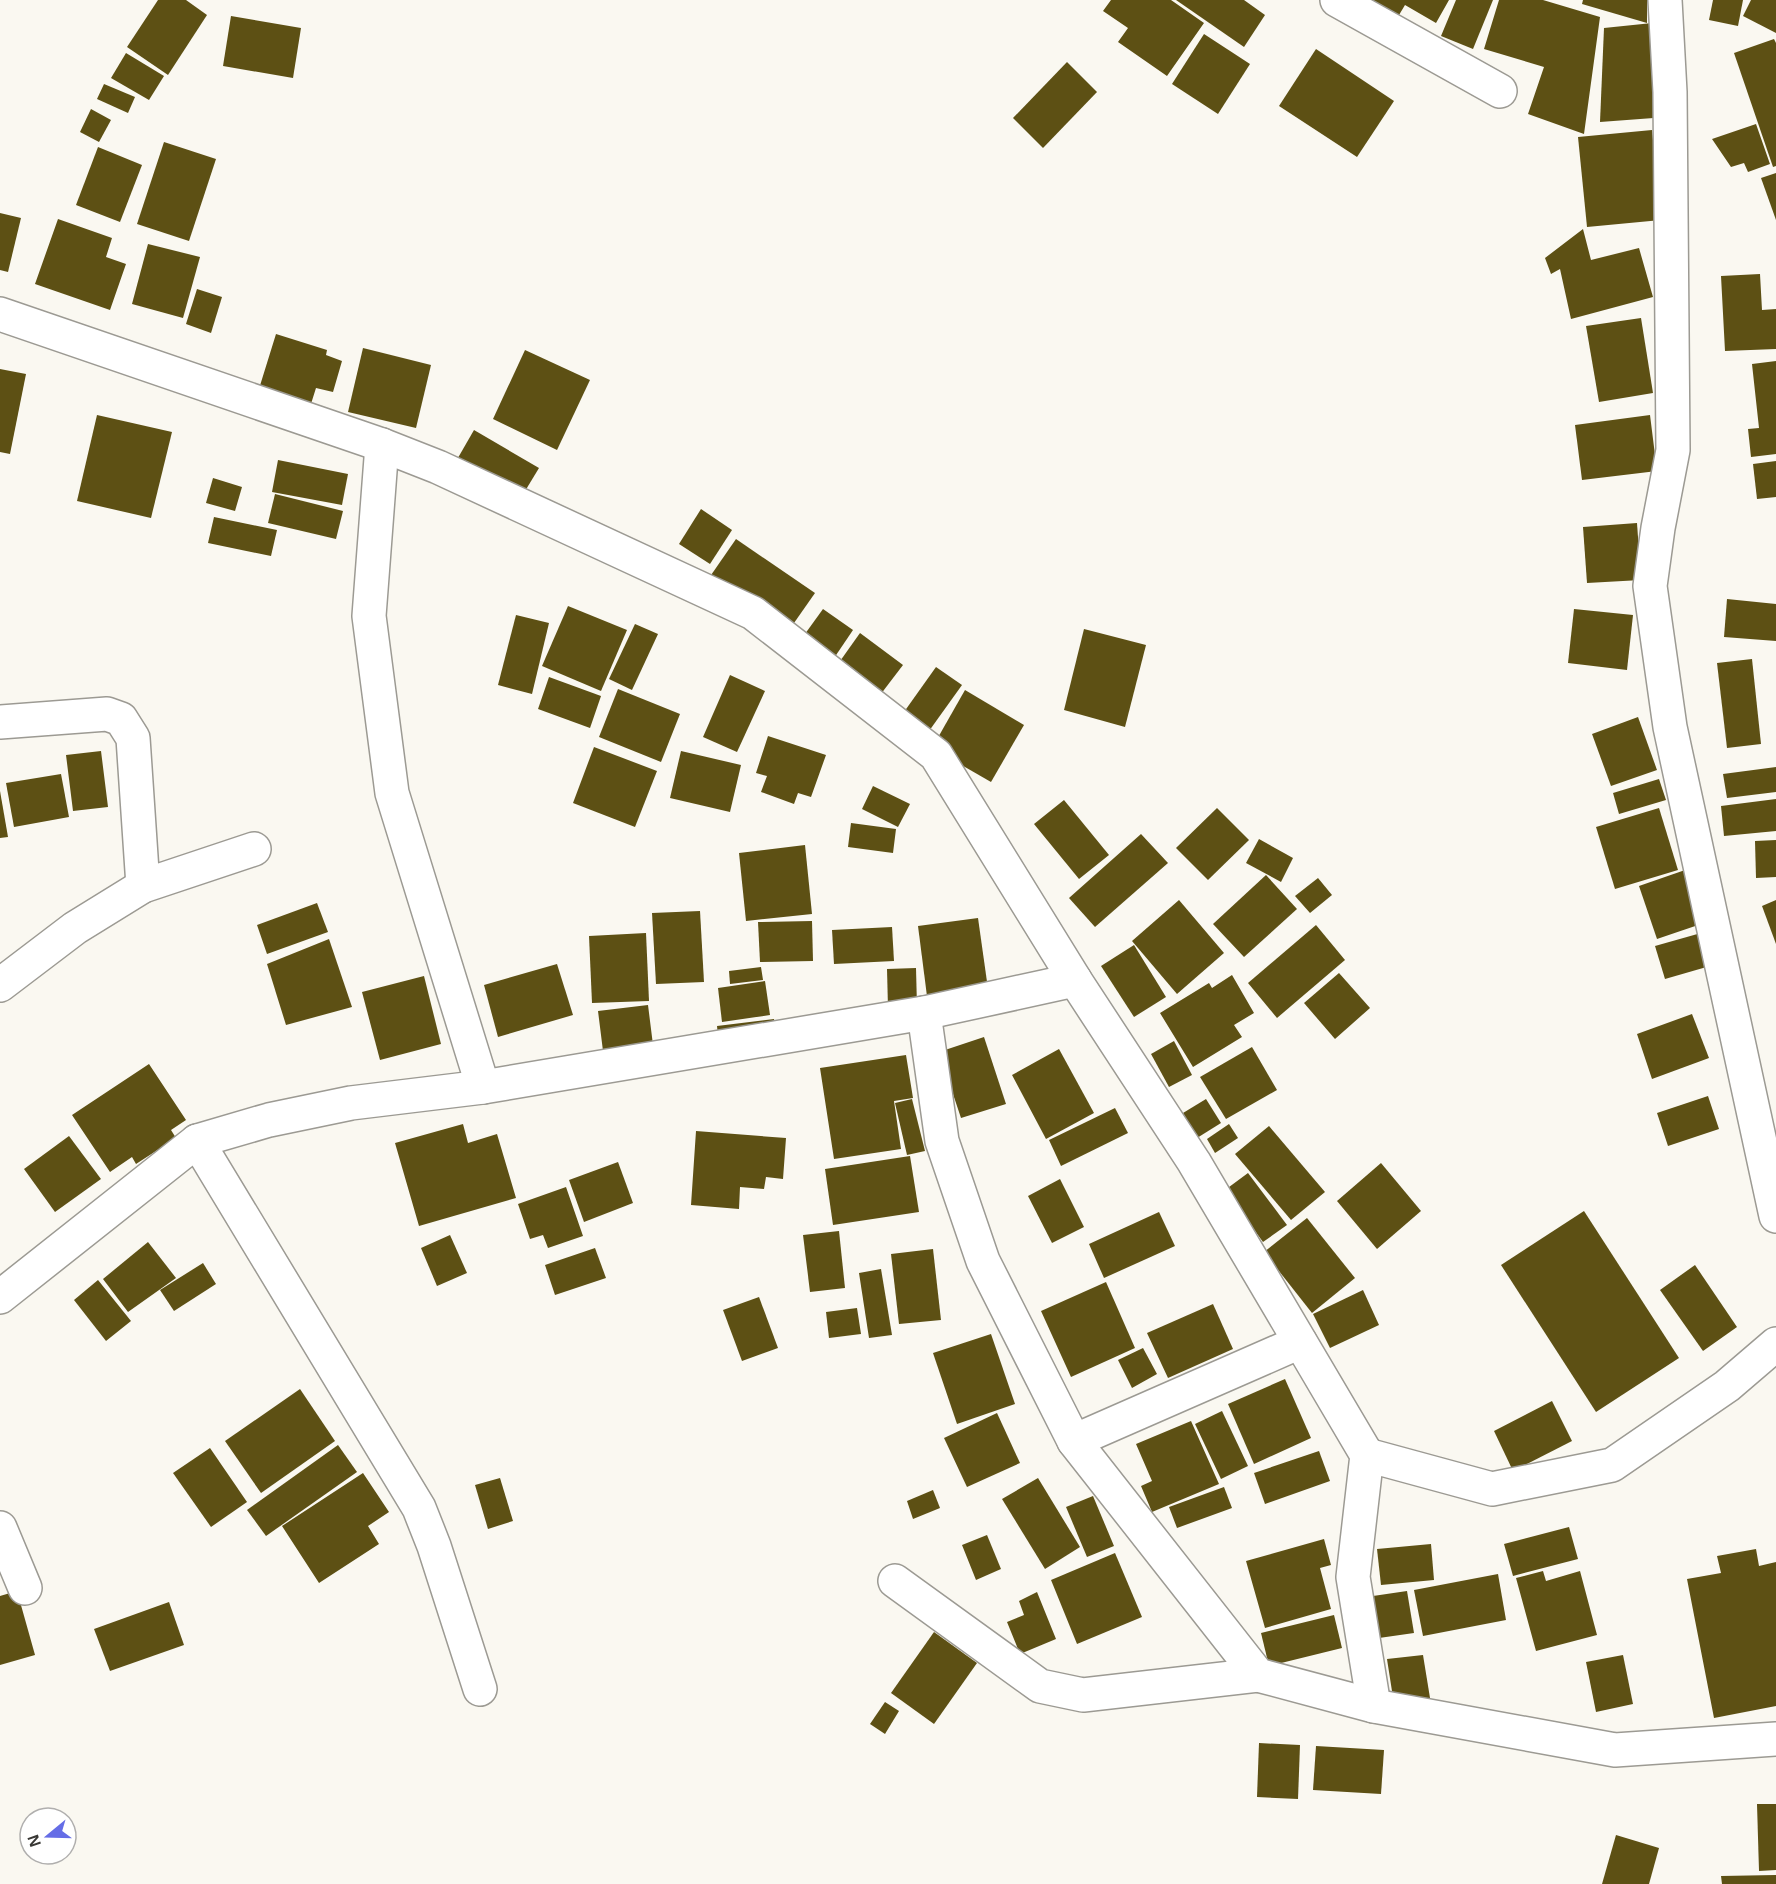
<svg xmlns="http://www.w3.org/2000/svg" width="1776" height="1884" viewBox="0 0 1776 1884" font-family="Helvetica,sans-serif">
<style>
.building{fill:#5d5014}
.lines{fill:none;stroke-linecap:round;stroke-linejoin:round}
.street-casing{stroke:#9c9a93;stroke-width:36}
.street{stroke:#fff;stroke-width:33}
</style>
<rect width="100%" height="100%" fill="#faf8f1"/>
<g class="building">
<path d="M158,0h28l21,15 -39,60 -41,-28z"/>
<path d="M1111,0h60l33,23 -37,53 -49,-34 10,-14 -25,-17z"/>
<path d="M1176,0h68l21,15 -21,32z"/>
<path d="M1372,0h77l-13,23 -31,-18 -6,10z"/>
<path d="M1456,0h37l-20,49 -32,-13z"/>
<path d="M1499,0h44l57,17 -16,117 -56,-20 16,-47 -60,-18z"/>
<path d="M1583,0h64v23l-65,-19z"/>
<path d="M1713,0h30l-5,26 -29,-6z"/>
<path d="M1751,0h25v33l-33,-17z"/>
<path d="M231,16l70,12 -8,50 -70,-12z"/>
<path d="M1662,22l5,95 -67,5 4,-94z"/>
<path d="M1204,34l46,30 -32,50 -46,-30z"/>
<path d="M1774,39l2,4v123l-3,1 -39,-114z"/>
<path d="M1316,49l78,52 -37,56 -78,-51z"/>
<path d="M126,53l38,23 -15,24 -38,-22z"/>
<path d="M1067,62l30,30 -54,56 -30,-30z"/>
<path d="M104,84l31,13 -7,16 -31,-14z"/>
<path d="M91,109l20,11 -12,22 -19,-10z"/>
<path d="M1756,124l14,40 -22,8 -4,-9 -13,4 -19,-28z"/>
<path d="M1652,130l9,90 -74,7 -9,-90z"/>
<path d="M164,142l52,17 -27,82 -52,-17z"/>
<path d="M98,147l44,18 -22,57 -44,-17z"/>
<path d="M1776,173v47l-15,-42z"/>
<path d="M0,213l21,5 -13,54 -8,-2z"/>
<path d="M58,219l54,19 -6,19 20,7 -16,46 -75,-26z"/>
<path d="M1583,229l8,31 48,-12 14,49 -82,22 -11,-50 -9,5 -6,-16z"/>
<path d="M148,244l52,13 -17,61 -51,-14z"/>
<path d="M1760,274l2,36 14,-1v40l-51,2 -4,-75z"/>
<path d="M197,289l25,8 -11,36 -25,-9z"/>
<path d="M1641,318l12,75 -54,9 -13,-76z"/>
<path d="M276,334l51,16 -1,5 16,6 -9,31 -17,-4 -6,19 -52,-15z"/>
<path d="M363,348l68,17 -15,63 -68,-16z"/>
<path d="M525,350l65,30 -33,70 -64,-31z"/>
<path d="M1776,361v93l-25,3 -3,-28 11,-1 -7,-64z"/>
<path d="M0,369l26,5 -16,80 -10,-2z"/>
<path d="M97,415l75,17 -21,86 -74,-17z"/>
<path d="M1650,415l7,56 -75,9 -7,-55z"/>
<path d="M474,430l65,38 -20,33 -64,-38z"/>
<path d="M278,460l70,14 -6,31 -70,-13z"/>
<path d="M1776,461v36l-19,2 -4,-35z"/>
<path d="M213,478l29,9 -7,24 -29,-8z"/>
<path d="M275,494l68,17 -7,28 -68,-16z"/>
<path d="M701,509l31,21 -22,34 -31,-20z"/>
<path d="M214,517l63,13 -6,26 -63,-13z"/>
<path d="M1637,523l4,57 -54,3 -4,-56z"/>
<path d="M736,539l79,54 -28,40 -78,-55z"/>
<path d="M1727,599l49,5v37l-52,-4z"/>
<path d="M568,606l59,24 -26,61 -59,-25z"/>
<path d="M823,609l30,21 -25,37 -31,-22z"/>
<path d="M1574,609l59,6 -6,55 -59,-7z"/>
<path d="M516,615l33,8 -17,71 -34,-9z"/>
<path d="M635,624l23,10 -26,56 -23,-11z"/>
<path d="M1084,629l62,16 -21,82 -61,-17z"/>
<path d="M860,633l43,32 -29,38 -41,-32z"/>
<path d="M1752,659l9,85 -34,4 -10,-85z"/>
<path d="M936,667l26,18 -38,53 -25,-19z"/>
<path d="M730,675l35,16 -28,61 -34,-15z"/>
<path d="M549,677l52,19 -11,32 -52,-19z"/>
<path d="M618,689l62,25 -19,48 -62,-25z"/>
<path d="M965,690l59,35 -33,57 -59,-34z"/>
<path d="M1638,717l19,53 -46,16 -19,-52z"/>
<path d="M768,736l58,19 -15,42 -13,-4 -4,11 -33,-12 6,-16 -11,-3z"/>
<path d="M594,747l63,24 -22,56 -62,-24z"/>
<path d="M101,751l7,56 -35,4 -7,-56z"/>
<path d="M681,751l60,14 -11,47 -60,-14z"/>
<path d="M1776,767v25l-49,6 -4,-24z"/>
<path d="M61,774l8,43 -55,10 -8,-44z"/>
<path d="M1659,779l7,21 -47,14 -6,-21z"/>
<path d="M873,786l37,18 -12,23 -36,-18z"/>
<path d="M0,791l8,46 -8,1z"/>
<path d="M1776,799v32l-52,5 -3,-30z"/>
<path d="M1064,800l45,55 -30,24 -45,-55z"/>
<path d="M1217,808l32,32 -41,40 -32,-32z"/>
<path d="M1659,808l19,62 -63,19 -19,-62z"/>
<path d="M851,823l45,6 -3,24 -45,-6z"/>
<path d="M1141,834l27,29 -73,64 -26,-29z"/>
<path d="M1259,839l34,19 -12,24 -35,-19z"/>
<path d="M1776,840v37l-20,1 -1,-37z"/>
<path d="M805,845l7,69 -66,7 -7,-68z"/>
<path d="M1688,869l19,53 -50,17 -18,-53z"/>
<path d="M1266,875l31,34 -53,48 -31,-33z"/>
<path d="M1318,878l14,17 -22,18 -15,-17z"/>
<path d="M1179,900l45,53 -47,41 -45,-53z"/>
<path d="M1776,900v44l-14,-38z"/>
<path d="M317,903l11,29 -61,22 -10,-29z"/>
<path d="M700,911l4,71 -48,2 -4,-71z"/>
<path d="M978,918l11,78 -61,8 -10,-78z"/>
<path d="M812,921l1,40 -53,1 -2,-40z"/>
<path d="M1316,925l29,35 -68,58 -29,-35z"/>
<path d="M892,927l2,34 -60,3 -2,-34z"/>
<path d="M646,933l3,68 -57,2 -3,-67z"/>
<path d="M1701,933l9,33 -45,13 -10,-33z"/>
<path d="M329,939l23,68 -66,18 -19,-61z"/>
<path d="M1134,945l32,52 -32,20 -33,-51z"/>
<path d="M557,964l16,51 -75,22 -14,-52z"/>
<path d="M761,967l2,13 -33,4 -1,-13z"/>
<path d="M916,968l1,39 -29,1 -1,-39z"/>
<path d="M1339,973l31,35 -35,31 -31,-36z"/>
<path d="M1232,975l22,38 -20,12 8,12 -49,30 -33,-54 49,-30 3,5z"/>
<path d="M424,976l17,68 -61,16 -18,-68z"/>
<path d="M765,981l5,34 -48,7 -4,-34z"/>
<path d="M648,1005l5,40 -50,6 -5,-40z"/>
<path d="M1692,1014l17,44 -57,21 -15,-45z"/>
<path d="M774,1019l2,19 -57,7 -2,-19z"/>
<path d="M984,1037l22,67 -45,14 -22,-66z"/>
<path d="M1174,1041l18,34 -23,12 -18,-33z"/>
<path d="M1252,1047l25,43 -51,29 -26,-42z"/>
<path d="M1059,1049l35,64 -48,26 -34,-64z"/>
<path d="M906,1055l7,43 -19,3 7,48 -67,10 -14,-91z"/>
<path d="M149,1064l37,56 -15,10 5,8 -40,26 -4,-7 -22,15 -38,-57z"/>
<path d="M1708,1096l11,33 -51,17 -11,-33z"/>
<path d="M912,1099l13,52 -18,4 -12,-52z"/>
<path d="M1206,1099l15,24 -24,15 -14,-25z"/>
<path d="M1115,1108l13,25 -67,33 -12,-26z"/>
<path d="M463,1124l5,19 29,-9 19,64 -97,28 -24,-83z"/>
<path d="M1229,1124l9,14 -23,15 -8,-14z"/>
<path d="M1269,1126l56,66 -34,28 -56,-66z"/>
<path d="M696,1131l90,7 -3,41 -17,-2 -2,12 -24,-2 -1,22 -48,-4z"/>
<path d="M69,1136l32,43 -46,33 -31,-43z"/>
<path d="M910,1156l9,56 -86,13 -8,-56z"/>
<path d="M618,1162l15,41 -49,19 -15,-42z"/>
<path d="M1381,1163l40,48 -44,38 -40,-48z"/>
<path d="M1248,1173l39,52 -24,17 -38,-52z"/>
<path d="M1060,1179l24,48 -32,16 -24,-47z"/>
<path d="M566,1187l17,49 -35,12 -5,-13 -13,4 -12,-35z"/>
<path d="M1584,1211l95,147 -83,54 -95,-147z"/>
<path d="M1159,1212l16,34 -71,32 -15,-34z"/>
<path d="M1307,1218l48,60 -43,35 -48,-61z"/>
<path d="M839,1231l6,57 -35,4 -7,-57z"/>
<path d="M450,1235l17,38 -30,13 -16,-38z"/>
<path d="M148,1242l28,36 -48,34 -25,-33z"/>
<path d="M595,1248l11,30 -51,17 -10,-30z"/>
<path d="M933,1249l8,71 -42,4 -8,-70z"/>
<path d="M203,1263l13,21 -42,27 -14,-21z"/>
<path d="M1695,1265l42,62 -34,24 -43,-61z"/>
<path d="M881,1269l11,66 -23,3 -10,-65z"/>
<path d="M98,1280l33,41 -25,20 -32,-41z"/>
<path d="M1106,1282l29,66 -64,29 -30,-66z"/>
<path d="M1363,1290l16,35 -49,23 -17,-34z"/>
<path d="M759,1297l19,51 -36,13 -19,-51z"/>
<path d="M1213,1304l20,45 -65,29 -21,-45z"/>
<path d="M857,1308l4,26 -32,4 -3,-26z"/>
<path d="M991,1334l24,70 -58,20 -24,-71z"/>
<path d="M1143,1348l14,26 -25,14 -14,-28z"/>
<path d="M1285,1379l26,59 -57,26 -26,-60z"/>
<path d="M300,1389l35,52 -74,52 -36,-52z"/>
<path d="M1552,1401l20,40 -59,30 -19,-40z"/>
<path d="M1222,1411l26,55 -27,13 -26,-55z"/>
<path d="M997,1413l23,50 -53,24 -23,-49z"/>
<path d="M1191,1421l28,63 -67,28 -11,-26 11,-5 -16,-37z"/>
<path d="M338,1445l19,27 -91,64 -19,-26z"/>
<path d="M210,1448l37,54 -36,25 -38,-54z"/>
<path d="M1319,1451l11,30 -65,23 -11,-31z"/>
<path d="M363,1473l26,39 -21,14 11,18 -60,39 -37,-57z"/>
<path d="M500,1478l13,43 -25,8 -13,-44z"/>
<path d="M1038,1478l42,69 -35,22 -43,-70z"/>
<path d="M1224,1487l8,21 -55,20 -8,-21z"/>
<path d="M933,1490l7,18 -27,11 -6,-18z"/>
<path d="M1093,1496l21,50 -27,11 -21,-50z"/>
<path d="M1569,1527l9,32 -65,17 -9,-32z"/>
<path d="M987,1535l14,34 -25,11 -14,-35z"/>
<path d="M1324,1539l7,26 -11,3 11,41 -66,19 -19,-67z"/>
<path d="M1431,1544l3,36 -53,5 -4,-36z"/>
<path d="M1756,1549l3,17 17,-4v144l-62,12 -27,-139 34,-6 -4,-17z"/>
<path d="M1115,1553l27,64 -65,27 -26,-64z"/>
<path d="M1543,1571l3,10 34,-10 17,64 -61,16 -20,-73z"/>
<path d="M1498,1574l8,46 -83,16 -9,-46z"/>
<path d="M17,1591l18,64 -35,10v-69z"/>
<path d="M1407,1591l7,42 -35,5 -6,-42z"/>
<path d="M1037,1592l19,47 -36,15 -13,-32 17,-7 -5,-14z"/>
<path d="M169,1602l15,43 -74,26 -16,-42z"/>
<path d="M1334,1615l8,33 -73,18 -8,-33z"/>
<path d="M934,1632l43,31 -43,61 -43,-31z"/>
<path d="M1423,1655l7,43 -36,6 -7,-45z"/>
<path d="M1623,1655l10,49 -37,8 -10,-50z"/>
<path d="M885,1702l14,9 -14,23 -15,-10z"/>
<path d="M1259,1743l41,2 -2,54 -41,-2z"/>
<path d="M1316,1746l68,4 -3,44 -68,-4z"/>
<path d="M1757,1804h19v66l-17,1z"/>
<path d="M1616,1835l43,13 -10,36h-47z"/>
<path d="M1776,1875v9h-54l-1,-8z"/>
</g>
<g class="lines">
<defs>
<g id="street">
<path d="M1337,0l163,91"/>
<path d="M1665,0l5,92 3,358 -15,78 -8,58 20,141 106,489"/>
<path d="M0,314l382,131 56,22 315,146 183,142 139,225 119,182 173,293 -14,122 21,129"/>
<path d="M382,445l-13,171 23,177 91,294"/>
<path d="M0,722l107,-8 14,5 12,19 10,148"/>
<path d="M0,985l75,-57 68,-42 111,-37"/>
<path d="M924,1013l18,128 41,120 91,180 184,234 116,31 241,44 161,-11"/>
<path d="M197,1141l222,367 15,38 46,143"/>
<path d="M0,1297l197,-156 72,-21 82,-17 132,-16 441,-74 151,-33"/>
<path d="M1074,1441l226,-99"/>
<path d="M1367,1455l125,34 120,-24 115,-79 49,-42"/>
<path d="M0,1528l25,60"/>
<path d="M895,1581l145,105 43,9 175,-20"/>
</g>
</defs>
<use href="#street" class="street-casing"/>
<use href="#street" class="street"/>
</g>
<g transform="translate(48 1836) rotate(251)"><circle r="28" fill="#ffffff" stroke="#b0afae" stroke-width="1.5"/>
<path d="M0-4.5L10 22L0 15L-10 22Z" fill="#656de6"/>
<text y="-9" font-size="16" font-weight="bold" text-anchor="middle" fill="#393835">N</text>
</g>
</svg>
